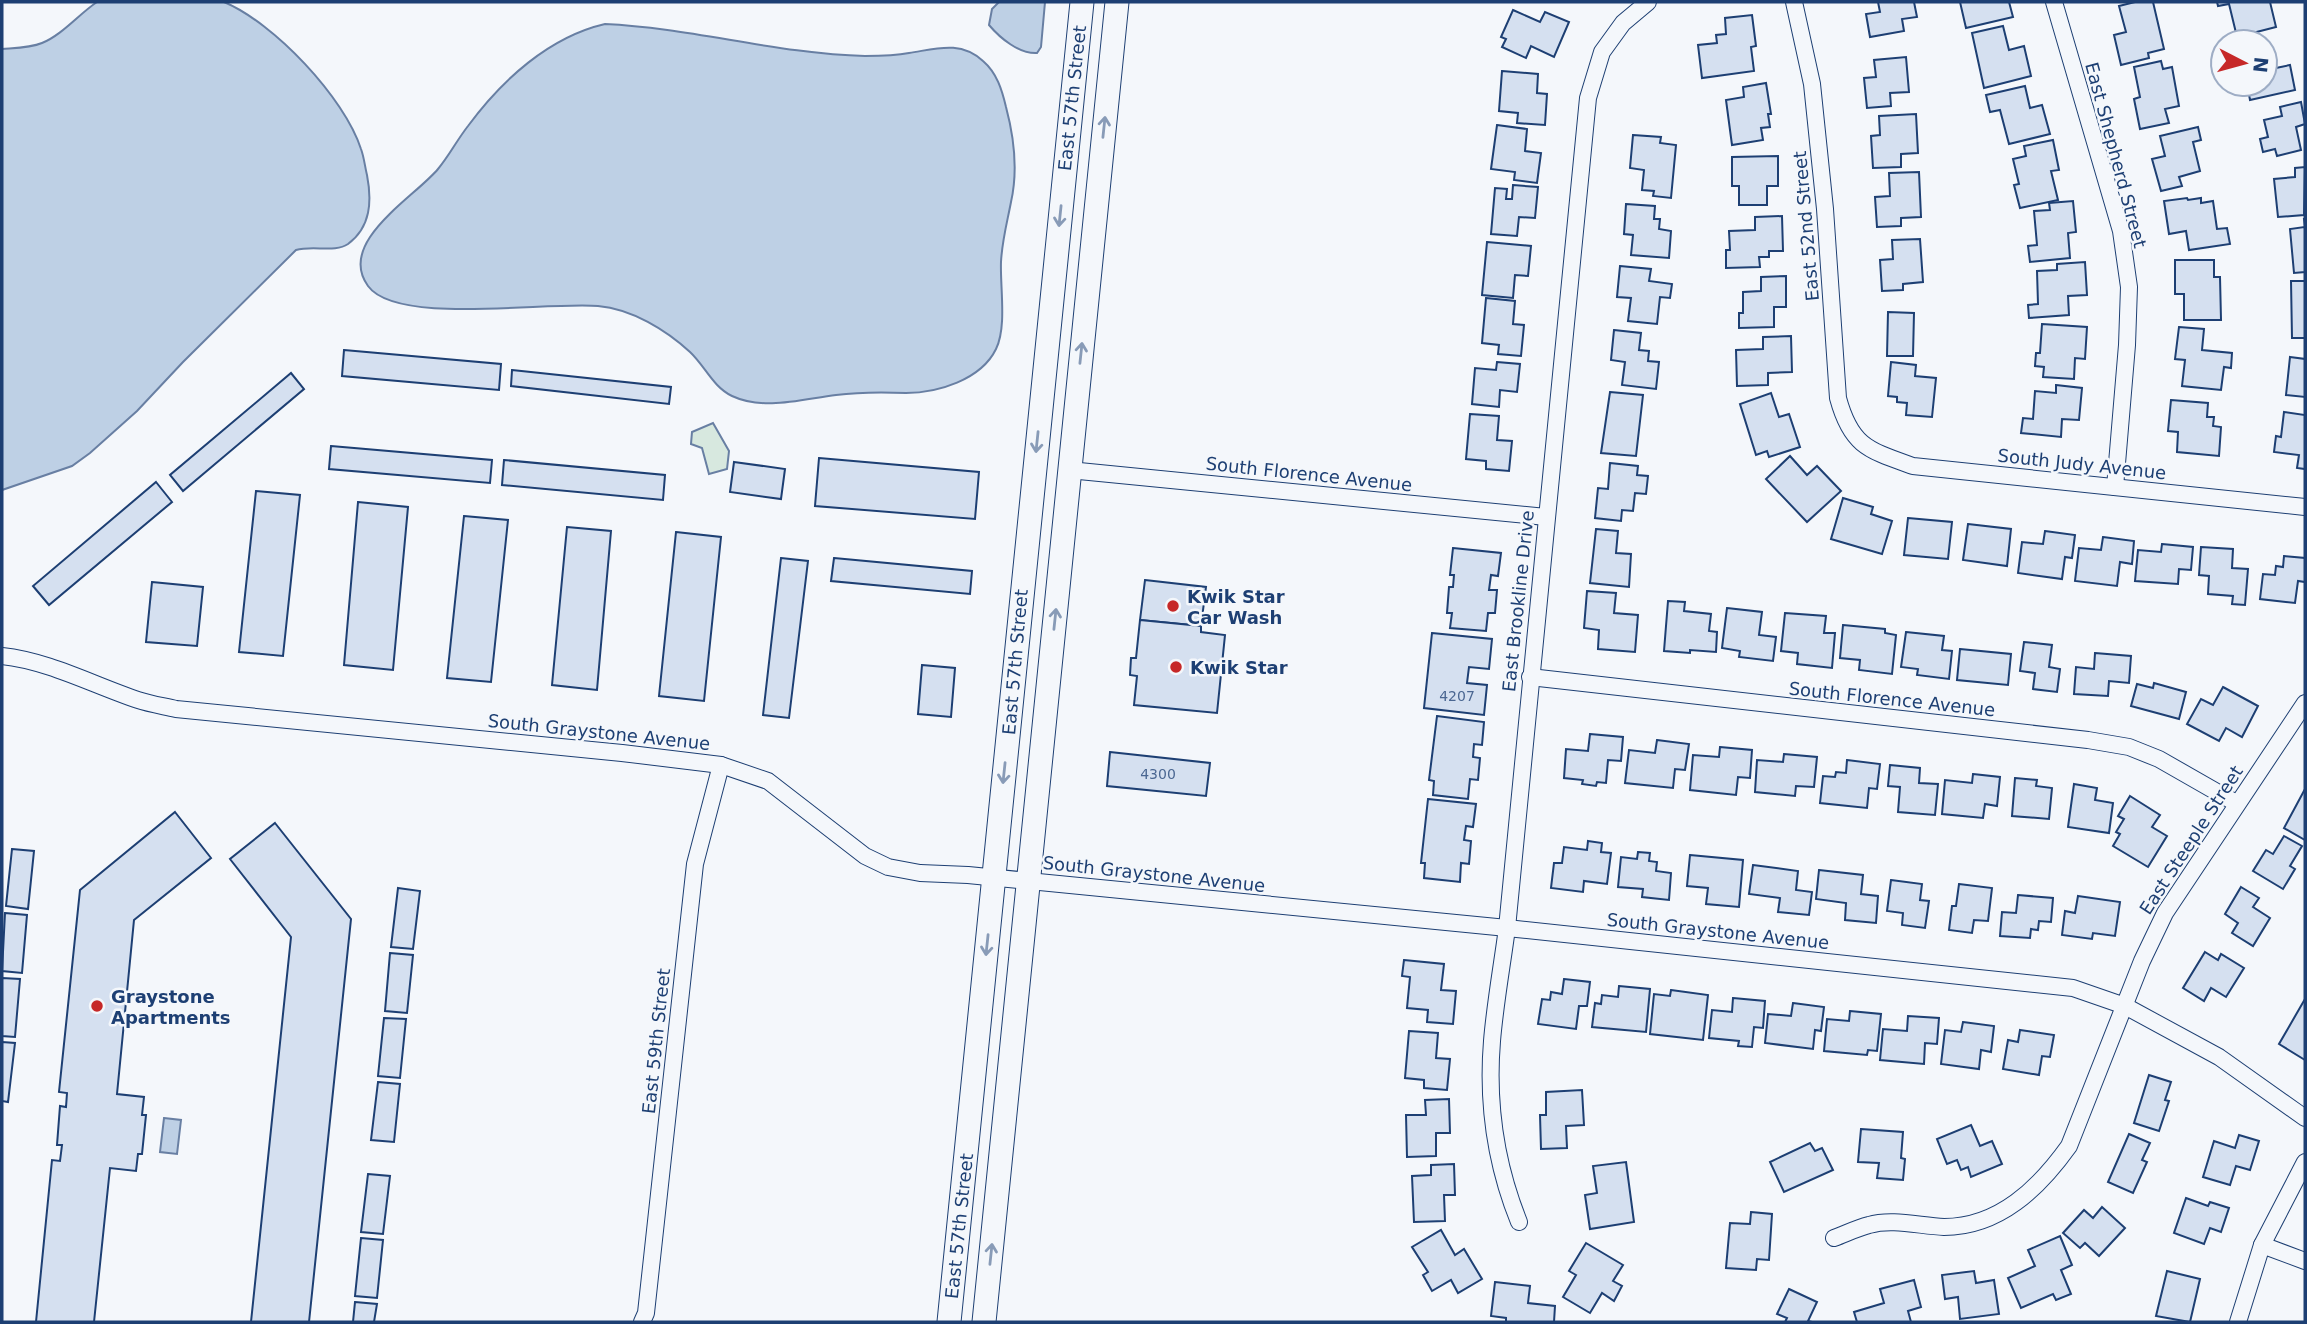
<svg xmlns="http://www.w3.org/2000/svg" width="2307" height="1324" viewBox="0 0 2307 1324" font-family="'DejaVu Sans',sans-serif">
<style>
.green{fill:#d7e8df;stroke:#687fa3;stroke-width:2}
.water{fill:#bed0e5;stroke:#687fa3;stroke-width:2}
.building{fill:#d5e0f0;stroke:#1d3f73;stroke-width:2}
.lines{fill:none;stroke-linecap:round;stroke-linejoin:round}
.street-casing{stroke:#1d3f73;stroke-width:18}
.secondary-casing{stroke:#1d3f73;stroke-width:25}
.street{stroke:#f4f7fb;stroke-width:16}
.secondary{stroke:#f4f7fb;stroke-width:23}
.oneway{stroke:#889bb7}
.poi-dot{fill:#c62828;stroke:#f4f7fb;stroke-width:2.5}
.labels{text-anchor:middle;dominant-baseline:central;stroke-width:5;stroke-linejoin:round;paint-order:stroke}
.number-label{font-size:14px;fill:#4b6792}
.street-label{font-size:18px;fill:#1d3f73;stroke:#f4f7fb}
.poi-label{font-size:18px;font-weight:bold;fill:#1d3f73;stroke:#f4f7fb;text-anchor:start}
</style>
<rect width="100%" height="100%" fill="#f4f7fb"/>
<path class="green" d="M713,423l16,28 -2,18 -18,5 -7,-26 -11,-4 1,-12z"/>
<g class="water">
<path d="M97,2h127c50,21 120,95 137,147 3,8 4,18 6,26 5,26 4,52 -19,69 -13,9 -35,1 -52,6l-113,112 -46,49 -47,42 -18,13 -70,24v-441c12,-1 28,-1 40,-6 20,-8 37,-29 55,-41z"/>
<path d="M999,2h46l-4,45 -4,6c-18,1 -37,-15 -48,-28l3,-16z"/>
<path d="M605,24c87,4 173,30 260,32 15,0 29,0 44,-3 27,-4 51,-13 74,8 14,12 19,29 23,46 8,30 12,64 5,95 -4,21 -9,39 -10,60 -1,25 6,65 -5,87 -15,31 -59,44 -90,44 -24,-1 -47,-1 -70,2 -33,4 -72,16 -104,1 -19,-9 -27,-30 -42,-44 -24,-22 -58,-43 -92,-46 -49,-5 -201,20 -230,-20 -32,-44 47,-89 70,-117 11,-13 19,-29 30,-43 34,-46 81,-89 137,-102z"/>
<path d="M164,1118l17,2 -4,34 -17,-2z"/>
</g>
<g class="building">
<path d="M1878,2h36l3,15 -15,2 2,12 -34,6 -4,-23 14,-2z"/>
<path d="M1960,2h49l4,15 -47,11z"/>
<path d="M2135,2h18l11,47 -16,4 1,5 -28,7 -7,-30 12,-3 -7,-26z"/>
<path d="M2217,2h53l6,25 -39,10 -8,-33 -11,2z"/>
<path d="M1513,10l27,12 5,-10 24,10 -15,35 -23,-11 -5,12 -24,-11 4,-8 -5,-2z"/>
<path d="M1752,15l4,31 -5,1 3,24 -52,7 -4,-33 19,-2 -1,-8 10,-1 -1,-16z"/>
<path d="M2003,26l6,24 15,-4 7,30 -47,12 -12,-55z"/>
<path d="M2265,43l6,26 19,-4 5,25 -45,10 -3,-16h18z"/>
<path d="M1906,57l3,35 -19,1 1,13 -24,2 -3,-30 12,-1 -2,-17z"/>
<path d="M2161,61l2,8 9,-2 7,39 -14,3 4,14 -29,6 -6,-30 6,-2 -6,-30z"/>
<path d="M1502,71l36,3 -1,19 10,1 -2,31 -28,-2 1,-10 -19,-2z"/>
<path d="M1766,83l5,31h-3l2,13 -9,1 2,12 -31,5 -6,-45 18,-3 -1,-10z"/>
<path d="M2025,86l5,22 12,-3 8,29 -41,10 -9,-34 -10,2 -4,-17z"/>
<path d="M2301,102l4,22 -9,3 5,23 -24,6 -2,-7 -12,3 -3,-13 8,-2 -4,-17 18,-4 -2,-9z"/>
<path d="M1916,114l2,39 -17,1v13l-28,1 -2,-32 9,-1 -1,-19z"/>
<path d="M1497,125l30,4 -2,22 16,2 -4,30 -23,-3 1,-8 -24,-3z"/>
<path d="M2198,127l3,13 -8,2 7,29 -21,6 3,9 -21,5 -9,-32 13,-3 -5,-20z"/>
<path d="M1633,135l28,2 -1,6 16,2 -5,53 -18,-2 1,-5 -12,-1 2,-20 -14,-2z"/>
<path d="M2053,140l6,30 -8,1 7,29 -38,8 -6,-23 5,-1 -6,-25 13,-3 -2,-10z"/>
<path d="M1778,156v30h-11v19h-28v-19h-7v-29z"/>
<path d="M2305,167l-1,48 -26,2 -4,-38 21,-2v-9z"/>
<path d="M1919,172l2,45 -20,1v8l-24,1 -2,-30 15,-1 -1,-23z"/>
<path d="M1513,185l25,2 -3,31 -16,-1 -2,19 -26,-2 4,-46 12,1 -1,10h6z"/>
<path d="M2187,198l1,2 13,-2v5l12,-2 4,28 10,-1 3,16 -41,6 -3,-19 -17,3 -5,-33z"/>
<path d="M2073,201l3,31 -8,1 2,25 -40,4 -2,-16 9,-1 -3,-34 16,-1 -1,-7z"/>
<path d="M1626,204l29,2 -1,13h6l-1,10 12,2 -2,27 -38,-3 2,-20 -9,-1z"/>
<path d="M1782,216l1,35h-14v6h-10l1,10 -34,1v-18h4l-1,-19 26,-1v-13z"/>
<path d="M2304,219h1v53l-11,1 -4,-44 15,-2z"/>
<path d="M1920,239l3,43 -20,2v6l-21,1 -2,-31 13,-1 -1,-19z"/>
<path d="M1487,242l44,4 -3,30 -13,-1 -2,23 -31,-3z"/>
<path d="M2175,260h39v17h6l1,43h-37v-26h-9z"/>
<path d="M2085,262l2,33 -19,1 1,19 -40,3 -1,-13 10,-1 -1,-33 20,-1v-6z"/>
<path d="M1620,266l31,3 -2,12 23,3 -2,14 -10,-1 -3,27 -29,-3 3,-23 -14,-1z"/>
<path d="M1786,276v31h-12v20l-35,1v-15h4v-21l18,-1v-14z"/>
<path d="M2291,281h14v57h-13z"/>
<path d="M1486,298l29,3 -2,23 11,1 -3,31 -23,-2 1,-9 -17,-2z"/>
<path d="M1888,312l26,1 -1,43h-26z"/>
<path d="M2042,324l45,3 -2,32 -10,-1 -1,21 -31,-2 1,-10 -9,-1 1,-13h4z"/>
<path d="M2179,327l25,2 -2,21 30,3 -1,15 -7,-1 -3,23 -39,-4 3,-26 -10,-1z"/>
<path d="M1614,330l27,3 -2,17 10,1 -1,10 11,1 -3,27 -34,-4 3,-23 -14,-2z"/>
<path d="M1791,336l1,36 -24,1v12l-31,1 -1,-36 27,-1v-12z"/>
<path d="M344,350l157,14 -2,26 -157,-14z"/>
<path d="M2290,357l15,2v38l-19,-2z"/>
<path d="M1497,362l23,2 -3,28 -17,-2 -1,17 -27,-3 3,-36 21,2z"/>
<path d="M1891,362l25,3 -1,11 21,2 -4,39 -26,-2 1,-12 -10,-1v-5l-9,-1z"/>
<path d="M512,370l159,17 -2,17 -158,-18z"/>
<path d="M291,373l13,16 -121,102 -13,-16z"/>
<path d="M2056,385l26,3 -3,32 -17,-1 -1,18 -40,-4 2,-15 10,1 2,-28 21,2z"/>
<path d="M1610,392l33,3 -7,61 -35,-3z"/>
<path d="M1771,393l8,24 10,-3 11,33 -31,10 -2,-6 -11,4 -16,-51z"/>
<path d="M2171,400l37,3 -1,14h7l-1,9 8,1 -2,29 -42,-4 1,-20 -10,-1z"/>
<path d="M2284,412l21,3v54l-8,-1 2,-13 -25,-3 2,-16 5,1z"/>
<path d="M1470,414l29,2 -2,24 15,1 -3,30 -23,-2v-8l-20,-2z"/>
<path d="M331,446l161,14 -2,23 -161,-14z"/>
<path d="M1790,456l17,19 10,-9 24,25 -34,31 -41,-43z"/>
<path d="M819,458l160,14 -4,47 -160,-13z"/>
<path d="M504,460l161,15 -2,25 -161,-15z"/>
<path d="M734,462l51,7 -4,30 -51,-7z"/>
<path d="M1610,463l28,3 -1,9 11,1 -2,18 -11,-1 -2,18 -11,-1 -1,11 -26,-3 3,-30 10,1z"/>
<path d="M156,482l16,20 -123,103 -16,-19z"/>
<path d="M256,491l44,4 -17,161 -44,-4z"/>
<path d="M1843,498l30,9 -2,7 21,7 -10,33 -51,-15z"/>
<path d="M358,502l50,5 -15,163 -49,-5z"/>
<path d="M464,516l44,4 -17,162 -44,-4z"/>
<path d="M1908,518l44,4 -4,37 -44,-4z"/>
<path d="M1968,524l43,5 -4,37 -44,-6z"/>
<path d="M567,527l44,4 -14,159 -45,-5z"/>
<path d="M1596,529l22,2 -2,22 15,1 -2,33 -39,-4z"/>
<path d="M2045,531l30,4 -3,23 -7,-1 -3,22 -44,-6 4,-31 21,2z"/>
<path d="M676,532l45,5 -17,164 -45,-5z"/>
<path d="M2103,537l31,4 -2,23 -12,-2 -3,24 -42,-5 4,-33 22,2z"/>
<path d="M2162,544l31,3 -2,23 -12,-1 -1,15 -43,-3 3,-31 23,2z"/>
<path d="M2201,547l32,2 -1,19 16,1 -3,36 -13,-1 1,-8 -25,-2 1,-18 -10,-1z"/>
<path d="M1453,548l48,5 -3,23 -7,-1 -2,15h8l-2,23h-7l-2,18 -36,-3 2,-15h-5l2,-26h4l1,-12h-4z"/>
<path d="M2284,556l21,2v24l-7,-1 -3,22 -35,-4 3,-25 12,1 1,-9 7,1z"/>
<path d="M781,558l27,3 -19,157 -26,-3z"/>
<path d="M834,558l138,13 -2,23 -139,-13z"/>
<path d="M1145,580l61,7 -5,39 -61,-6z"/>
<path d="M152,582l51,5 -6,59 -51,-4z"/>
<path d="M1587,591l29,2 -2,20 24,2 -3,37 -37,-3 1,-19 -15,-2z"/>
<path d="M1668,601l17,1 -1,9 27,3 -2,17 8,1 -1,20 -26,-2v3l-26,-2z"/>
<path d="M1727,608l35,4 -3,23 17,2 -3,24 -34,-4 1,-6 -18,-3z"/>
<path d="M1785,613l41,3 -2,17h11l-3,35 -35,-4 1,-11 -17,-2z"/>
<path d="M1140,620l61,6v6l24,3 -8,78 -83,-8 3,-29 -7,-1 1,-17h5z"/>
<path d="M1843,625l42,4v4l11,2 -4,39 -33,-4 1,-10 -20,-2z"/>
<path d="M1906,632l38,4 -2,14 10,1 -3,28 -32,-4 1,-6 -17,-2z"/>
<path d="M1432,633l60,6 -3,30 -20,-2 -2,16 20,2 -3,30 -60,-7z"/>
<path d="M2024,642l28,3 -3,22 11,2 -3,23 -24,-3 2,-16 -15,-2z"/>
<path d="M1960,649l51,5 -3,31 -51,-5z"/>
<path d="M2095,653l36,3 -2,27 -20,-2 -1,15 -34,-2 2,-27 18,2z"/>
<path d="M922,665l33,3 -4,49 -33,-3z"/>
<path d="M2154,683l32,9 -7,27 -48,-13 6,-22 16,4z"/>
<path d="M2223,687l35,19 -16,31 -16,-9 -7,13 -32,-17 14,-25 12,6z"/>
<path d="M1437,716l47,6 -2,23 -8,-1 -1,13 7,1 -2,22 -8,-1 -2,20 -35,-4 1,-14 -5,-1z"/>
<path d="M1590,734l33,3 -2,24 -13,-1 -2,23 -9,-1 -1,4 -14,-2 1,-4 -19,-2 2,-29 22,2z"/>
<path d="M1657,740l32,4 -4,26 -10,-1 -2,19 -48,-5 4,-33 26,3z"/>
<path d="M1720,747l32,3 -2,28 -12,-1 -2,18 -46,-5 3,-35 26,2z"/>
<path d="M1110,752l100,11 -4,33 -99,-10z"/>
<path d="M1784,754l33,3 -3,30 -18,-1 -1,10 -40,-4 2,-32 26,2z"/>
<path d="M1847,760l33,4 -3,25 -8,-1 -2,20 -47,-5 3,-27 12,1 1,-5 10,1z"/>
<path d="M1890,765l30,3 -1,15 19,1 -3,31 -37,-3 2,-25 -12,-1z"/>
<path d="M1973,774l27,3 -3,29 -12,-2 -2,14 -41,-4 3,-34 27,3z"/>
<path d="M2015,778l22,2 -1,6 16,2 -3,31 -37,-3z"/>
<path d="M2074,784l23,4 -2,12 18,3 -4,30 -41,-6z"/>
<path d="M2305,789v51l-21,-12z"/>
<path d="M2130,796l30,19 -8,12 15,9 -19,31 -35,-21 7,-12 -4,-2 8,-13 -6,-3z"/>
<path d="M1428,799l48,5 -3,23 -7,-1 -2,14 7,1 -2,23 -8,-1 -1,19 -36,-4 1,-15h-4z"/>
<path d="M175,812l36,46 -77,62 -17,174 27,3 -2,18h4l-4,39h-4l-2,17 -26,-3 -16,154h-58l16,-162 8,1 2,-16h-5l3,-39 6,1 1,-14 -8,-1 21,-202z"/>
<path d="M275,823l76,96 -42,403h-58l40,-385 -61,-78z"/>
<path d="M2284,836l18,10 -12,20 5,3 -12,20 -30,-18 13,-21 7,4z"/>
<path d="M1588,841l14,2 -1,9 10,1 -4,31 -23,-3 -1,11 -32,-4 3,-25h8l2,-16 23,3z"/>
<path d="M12,849l22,2 -6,58 -22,-3z"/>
<path d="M1638,852l12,1 -1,8 8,1 -1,9 15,2 -2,27 -27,-3 1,-8 -25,-2 3,-30 16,2z"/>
<path d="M1690,855l53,5 -4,47 -33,-3 2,-16 -21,-2z"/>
<path d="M1753,865l45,6 -2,19 16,2 -3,23 -31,-3 2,-14 -31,-4z"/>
<path d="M1819,870l44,5 -2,19 17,2 -2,27 -31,-3 1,-17 -30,-4z"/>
<path d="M1891,880l31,4 -2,16 9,1 -4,27 -23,-3 1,-12 -16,-2z"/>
<path d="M1959,884l33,4 -4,33 -14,-1 -2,13 -23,-3 3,-24h4z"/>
<path d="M2241,887l18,11 -6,9 17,11 -17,28 -21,-13 6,-10 -13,-9z"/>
<path d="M398,888l22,3 -7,58 -22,-2z"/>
<path d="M2018,895l35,3 -2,24 -12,-1 -1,9 -7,-1 -1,9 -30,-2 2,-24 14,1z"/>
<path d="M2078,896l42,6 -5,34 -22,-3 -1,6 -30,-4 3,-24 10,2z"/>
<path d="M5,913l22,2 -5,58 -20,-2z"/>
<path d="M2205,952l13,8 3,-6 23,14 -18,29 -15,-9 -7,13 -21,-13z"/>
<path d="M390,953l23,2 -6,58 -22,-2z"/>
<path d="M1404,960l40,4 -3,26 15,1 -3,33 -26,-2 1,-12 -21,-2 3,-31 -8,-1z"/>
<path d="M2,978l18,1 -5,58 -13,-1z"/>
<path d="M1564,979l26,3 -3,24h-8l-3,23 -38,-5 4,-25 8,1 1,-8 11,2z"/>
<path d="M1619,986l31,3 -4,43 -54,-5 3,-24 6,1 1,-9 16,2z"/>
<path d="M1671,990l37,5 -5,45 -53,-6 4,-40 16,2z"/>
<path d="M1733,998l32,3 -2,27 -9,-1 -2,20 -14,-1 1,-5 -30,-3 3,-28 20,2z"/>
<path d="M2305,999v61l-26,-16z"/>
<path d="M1793,1003l31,4 -3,24 -6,-1 -2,19 -48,-6 3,-29 23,2z"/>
<path d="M1850,1011l31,3 -4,37 -9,-1 -1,5 -43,-4 3,-32 22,2z"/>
<path d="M1908,1016l31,2 -2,26 -12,-1 -1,21 -44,-4 3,-31 24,2z"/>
<path d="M384,1018l22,1 -6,59 -22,-2z"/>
<path d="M1963,1022l31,4 -3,26 -10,-2 -2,19 -38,-5 4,-34 16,2z"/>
<path d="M2020,1030l34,5 -4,22 -8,-1 -3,19 -36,-6 5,-29 10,2z"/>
<path d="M1409,1031l29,2 -2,25 14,1 -3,31 -23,-2v-8l-19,-2z"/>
<path d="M2,1042l13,1 -7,59 -6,-1z"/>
<path d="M2149,1075l22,7 -6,18 4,1 -10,30 -25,-8z"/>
<path d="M378,1082l22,2 -6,58 -23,-2z"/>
<path d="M1582,1090l2,35 -18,1 1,22 -26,1 -1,-34h6v-23z"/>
<path d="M1449,1099l1,34h-14v23l-29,1 -1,-42h20l-1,-15z"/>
<path d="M1971,1125l9,21 12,-5 10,23 -31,13 -3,-10 -7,3 -4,-10 -10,4 -10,-25z"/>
<path d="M1861,1129l42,3 -2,26 4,1 -2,21 -26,-2 2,-15 -21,-1z"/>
<path d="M2129,1134l21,9 -8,17 5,2 -14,31 -25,-11z"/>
<path d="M2239,1135l20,6 -9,29 -14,-4 -6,19 -27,-8 11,-36 21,7z"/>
<path d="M1810,1143l5,8 7,-3 11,22 -49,22 -14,-30z"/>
<path d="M1626,1162l8,60 -44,7 -5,-34 12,-2 -4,-27z"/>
<path d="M1454,1164l1,31h-11l1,26 -31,1 -2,-46 19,-1v-10z"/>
<path d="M368,1174l22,2 -7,58 -22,-2z"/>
<path d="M2186,1198l22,8 2,-4 19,6 -8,24 -11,-4 -6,16 -30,-11z"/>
<path d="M2102,1207l23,21 -26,28 -14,-13 -5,5 -17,-15 21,-23 9,8z"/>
<path d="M1751,1212l21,2 -3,46 -12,-1 -1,11 -30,-2 4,-45 20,1z"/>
<path d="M1441,1230l14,25 9,-6 18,30 -24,14 -7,-13 -19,11 -9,-16 5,-3 -16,-25z"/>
<path d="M2060,1236l12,29 -11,5 10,24 -15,6 -3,-6 -32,14 -13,-30 27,-12 -7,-16z"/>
<path d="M361,1238l22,2 -6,58 -22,-2z"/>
<path d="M1586,1243l37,22 -10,16 9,5 -8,15 -12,-8 -12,20 -27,-16 13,-22 -7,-4z"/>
<path d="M1974,1271l2,12 18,-3 5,34 -39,5 -2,-22 -13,2 -3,-24z"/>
<path d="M2167,1271l33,8 -10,43 -34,-6z"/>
<path d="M1914,1280l7,27 -13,4 3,11h-54l-3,-10 30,-9 -4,-14z"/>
<path d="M1495,1282l35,4 -2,17 27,3 -1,16h-48v-4l-15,-2z"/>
<path d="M1789,1289l28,13 -9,19 4,1h-27l2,-4 -10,-4z"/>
<path d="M355,1302l22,2 -3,18h-21z"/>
</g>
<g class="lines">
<defs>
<g id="street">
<path d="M1794,2l18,82 13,125 13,189c13,48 30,52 75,68l392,41"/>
<path d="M2054,2l67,229 8,56 -2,58 -12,142"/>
<path d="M1069,470l477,47"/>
<path d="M2,656c47,5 91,29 136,44 12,4 25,6 38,9l446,44 99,12 47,16 97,75 23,11 32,6 48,2 539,53 566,60 52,18 94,51 86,61"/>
<path d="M1530,677l558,63 41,7 30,12 77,44"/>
<path d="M1519,1222c-23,-57 -32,-120 -27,-181 3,-37 10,-75 15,-113l81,-830 14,-46 21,-29 25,-21"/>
<path d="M1834,1238c11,-4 23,-10 35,-13 23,-7 51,1 75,2 55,0 95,-39 125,-81l73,-185 23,-48 140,-210"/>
<path d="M2262,1245l43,16"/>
<path d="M642,1322l4,-9 49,-449 26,-99"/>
<path d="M2238,1322l24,-77 43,-83"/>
</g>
<g id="secondary">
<path d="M949,1322l133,-1320"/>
<path d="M984,1322l133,-1320"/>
</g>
</defs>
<use href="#street" class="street-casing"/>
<use href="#secondary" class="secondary-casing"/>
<use href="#street" class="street"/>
<use href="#secondary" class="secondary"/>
</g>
<defs><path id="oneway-shaft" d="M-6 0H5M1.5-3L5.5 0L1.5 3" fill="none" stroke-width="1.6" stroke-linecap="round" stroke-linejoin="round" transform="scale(1.75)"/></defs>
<g class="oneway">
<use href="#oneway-shaft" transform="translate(1104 127) rotate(-84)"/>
<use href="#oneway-shaft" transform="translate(1060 216) rotate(96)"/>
<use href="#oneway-shaft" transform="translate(1081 353) rotate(-84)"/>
<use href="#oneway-shaft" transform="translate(1037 442) rotate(96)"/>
<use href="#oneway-shaft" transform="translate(1055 619) rotate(-84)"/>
<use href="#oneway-shaft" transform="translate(1004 773) rotate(96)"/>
<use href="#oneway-shaft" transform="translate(987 945) rotate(96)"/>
<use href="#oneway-shaft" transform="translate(991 1254) rotate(-84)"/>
</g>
<g class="poi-dot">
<circle cx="1173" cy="606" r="7"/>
<circle cx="1176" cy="667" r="7"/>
<circle cx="97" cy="1006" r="7"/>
</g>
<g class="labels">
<g class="number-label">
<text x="1457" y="696">4207</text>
<text x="1158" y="774">4300</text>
</g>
<g class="street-label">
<text transform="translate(1072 98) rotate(-84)">East 57th Street</text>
<text transform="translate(2116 155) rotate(75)">East Shepherd Street</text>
<text transform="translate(1806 226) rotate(-95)">East 52nd Street</text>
<text transform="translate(2082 464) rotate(6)">South Judy Avenue</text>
<text transform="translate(1309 474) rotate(6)">South Florence Avenue</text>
<text transform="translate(1518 601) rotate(-84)">East Brookline Drive</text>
<text transform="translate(1015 662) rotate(-85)">East 57th Street</text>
<text transform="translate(1892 699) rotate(6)">South Florence Avenue</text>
<text transform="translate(599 732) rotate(6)">South Graystone Avenue</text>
<text transform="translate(2191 840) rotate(-57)">East Steeple Street</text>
<text transform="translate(1154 874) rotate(6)">South Graystone Avenue</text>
<text transform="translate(1718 931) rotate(6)">South Graystone Avenue</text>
<text transform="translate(656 1041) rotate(-84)">East 59th Street</text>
<text transform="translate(959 1226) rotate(-84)">East 57th Street</text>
</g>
<g class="poi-label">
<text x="1187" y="596">Kwik Star<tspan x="1187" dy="21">Car Wash</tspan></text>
<text x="1190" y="667">Kwik Star</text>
<text x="111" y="996">Graystone<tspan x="111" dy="21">Apartments</tspan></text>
</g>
</g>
<rect width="2307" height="1324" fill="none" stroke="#1d3f73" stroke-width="7"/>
<g transform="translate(2244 63) rotate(96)"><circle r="33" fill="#f4f7fb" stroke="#9eadc5" stroke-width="2"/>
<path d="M0-5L12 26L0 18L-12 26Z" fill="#c62828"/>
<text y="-10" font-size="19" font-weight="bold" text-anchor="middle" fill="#1d3f73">N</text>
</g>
</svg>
